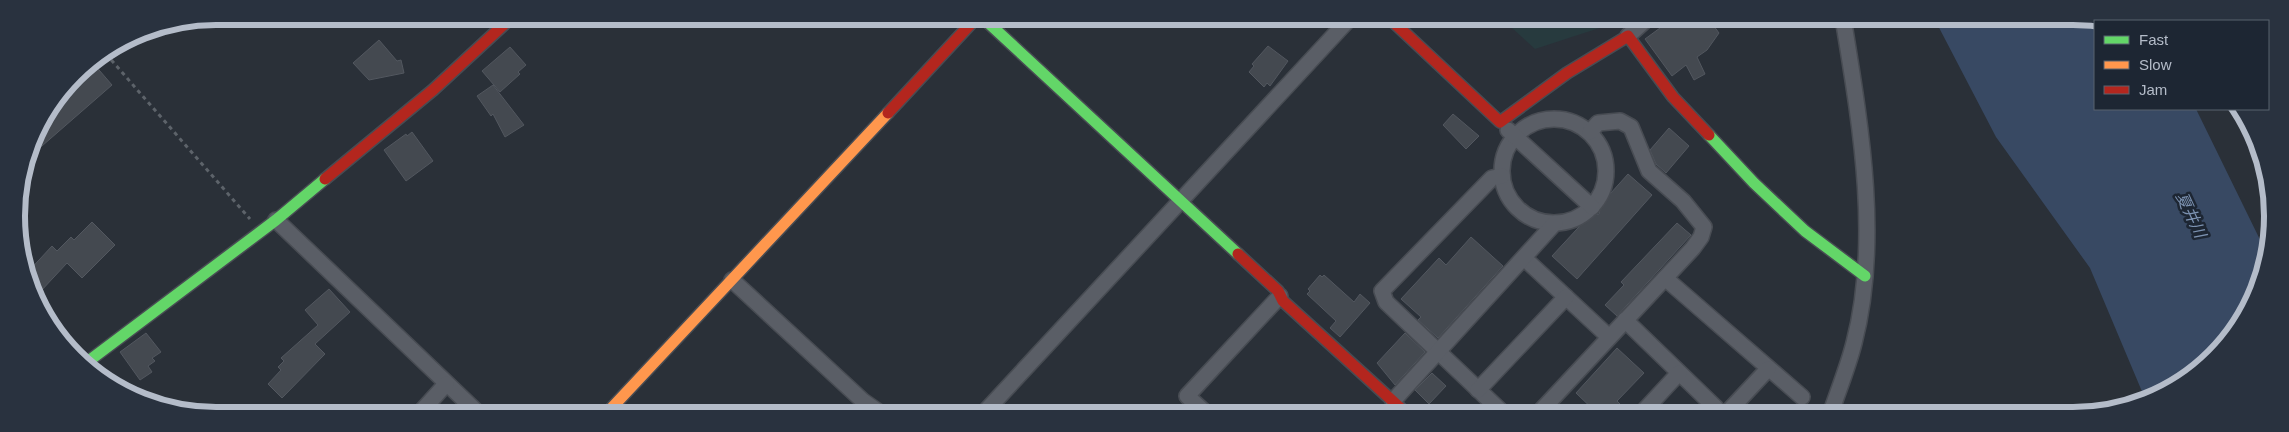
<svg xmlns="http://www.w3.org/2000/svg" width="2289" height="432" viewBox="0 0 2289 432" font-family="Arial,'Noto Sans JP',sans-serif">
<style>
.green{fill:#273a3e}
.water{fill:#384963}
.building{fill:#444950;stroke:#52575f}
.lines{fill:none;stroke-linecap:round;stroke-linejoin:round}
.street-casing{stroke:#484c53;stroke-width:18}
.fast-casing{stroke:#484c53;stroke-width:14}
.slow-casing{stroke:#484c53;stroke-width:14}
.jam-casing{stroke:#484c53;stroke-width:14}
.path{stroke:#5d636a;stroke-width:3;stroke-dasharray:4 4;stroke-linecap:butt}
.street{stroke:#5a5e66;stroke-width:15}
.fast{stroke:#63d668;stroke-width:11}
.slow{stroke:#ff974d;stroke-width:11}
.jam{stroke:#b3261e;stroke-width:11}
.labels{text-anchor:middle;dominant-baseline:central;stroke-width:5;stroke-linejoin:round;paint-order:stroke}
.water-label{font-size:16px;font-style:italic;fill:#7c92b1;stroke:#1d2633}
.rim{fill:none;stroke:#b4bcc9;stroke-width:6}
</style>
<rect width="100%" height="100%" fill="#2a3038"/>
<path class="green" d="M1500,17l130,1 -95,31z"/>
<path class="water" d="M1934,18h165l10,3h-14v88h101l71,145 -15,50 -38,53 -68,44 -56,-133 -94,-131z"/>
<g class="building">
<path d="M1657,18h51l11,15 -12,17 -10,7 8,17 -11,6 -8,-15 -14,11 -27,-37 15,-11 -4,-5z"/>
<path d="M379,40l18,21 4,-1 3,13 -35,7 -16,-17z"/>
<path d="M1268,46l20,15 -18,25 -3,-3 -3,4 -15,-15 5,-6 -2,-2z"/>
<path d="M510,47l16,18 -8,7 2,2 -20,18 -18,-21z"/>
<path d="M93,63l19,22 -85,74 5,-20 43,-64z"/>
<path d="M493,85l31,40 -19,12 -12,-23 -2,2 -14,-20z"/>
<path d="M1453,114l26,22 -13,13 -23,-24z"/>
<path d="M1669,128l20,18 -23,27 -10,-9 -6,-14z"/>
<path d="M412,132l21,29 -27,20 -22,-31 22,-16 1,2z"/>
<path d="M1628,174l24,21 -75,84 -25,-23 37,-40 10,-2 2,-10z"/>
<path d="M92,222l23,23 -33,33 -15,-15 -27,29 -13,-12 -1,-6 26,-28 5,5 14,-14 3,3z"/>
<path d="M1677,223l14,12 -74,81 -12,-11 19,-20 -3,-3z"/>
<path d="M1471,237l32,29 -65,72 -20,-18 3,-3 -20,-18 38,-41 7,7z"/>
<path d="M1320,275l2,2 2,-2 30,27 6,-8 10,9 -30,34 -10,-9 6,-7 -29,-27 3,-3 -2,-2z"/>
<path d="M329,289l21,23 -35,32 10,10 -43,44 -14,-14 13,-14 -3,-3 6,-6 -3,-3 37,-33 -13,-15z"/>
<path d="M146,333l15,19 -9,6 3,3 -7,5 4,6 -12,8 -20,-28z"/>
<path d="M1405,333l20,19 -30,33 -18,-22z"/>
<path d="M1617,348l27,25 -27,28 14,14h-32l-23,-22z"/>
<path d="M1432,373l14,13 -17,18 -14,-14z"/>
</g>
<g class="lines">
<defs>
<g id="street">
<path d="M1628,36l20,-18"/>
<circle cx="1554" cy="171" r="52"/>
<path d="M1508,130l84,77"/>
<path d="M1502,176l-10,2 -110,113 4,11 119,113"/>
<path d="M276,220l203,194"/>
<path d="M1524,258l85,79"/>
<path d="M1665,278l137,119"/>
<path d="M732,280l131,121 20,14"/>
<path d="M1625,320l91,88 -7,7"/>
<path d="M1478,390l88,-93"/>
<path d="M1393,401l162,-178"/>
<path d="M419,414l27,-30"/>
<path d="M982,415l369,-398"/>
<path d="M1208,415l-21,-19 93,-100"/>
<path d="M1537,415l156,-167 8,-11 3,-10 -21,-26 -34,-30 -18,-44 -11,-6 -22,2 -8,9"/>
<path d="M1640,415l39,-42"/>
<path d="M1725,415l43,-46"/>
<path d="M1830,415c8,-24 18,-48 24,-72 27,-104 6,-221 -11,-325"/>
</g>
<g id="fast">
<path d="M982,17l256,237"/>
<path d="M1709,135l45,48 51,48 60,45"/>
<path d="M86,363l190,-143 49,-41"/>
</g>
<path id="slow" d="M606,414l282,-301"/>
<g id="jam">
<path d="M1388,17l112,105 67,-49 61,-37 45,61 36,38"/>
<path d="M888,113l89,-96"/>
<path d="M325,179l108,-89 79,-73"/>
<path d="M1238,254l40,37 5,10 125,114"/>
</g>
</defs>
<use href="#street" class="street-casing"/>
<use href="#fast" class="fast-casing"/>
<use href="#slow" class="slow-casing"/>
<use href="#jam" class="jam-casing"/>
<path class="path" d="M106,54l144,165"/>
<use href="#street" class="street"/>
<use href="#fast" class="fast"/>
<use href="#slow" class="slow"/>
<use href="#jam" class="jam"/>
</g>
<g class="labels">
<g class="water-label">
<text transform="translate(2191 215) rotate(65)">夏井川</text>
</g>
</g>
<path d="M0 0H2289V432H0ZM216 25H2073A191 191 0 0 1 2264 216V216A191 191 0 0 1 2073 407H216A191 191 0 0 1 25 216V216A191 191 0 0 1 216 25Z" fill="#29323f" fill-rule="evenodd"/>
<path class="rim" d="M216 25H2073A191 191 0 0 1 2264 216V216A191 191 0 0 1 2073 407H216A191 191 0 0 1 25 216V216A191 191 0 0 1 216 25Z"/>
<rect x="2094" y="20" width="175" height="90" fill="#1d2633" stroke="#59626f"/>
<rect x="2104" y="36" width="25" height="8" fill="#63d668" stroke="#59626f"/>
<text x="2139" y="45" font-size="15" fill="#b4bcc9">Fast</text>
<rect x="2104" y="61" width="25" height="8" fill="#ff974d" stroke="#59626f"/>
<text x="2139" y="70" font-size="15" fill="#b4bcc9">Slow</text>
<rect x="2104" y="86" width="25" height="8" fill="#b3261e" stroke="#59626f"/>
<text x="2139" y="95" font-size="15" fill="#b4bcc9">Jam</text>
</svg>
